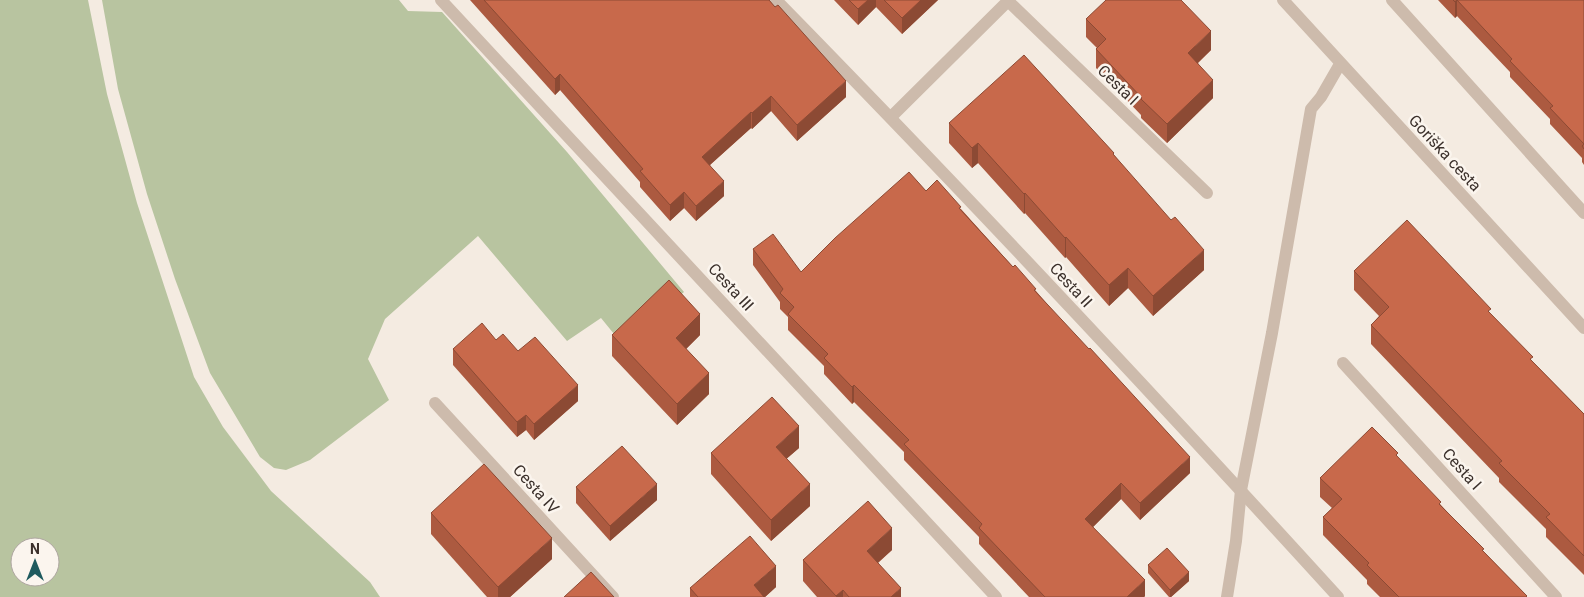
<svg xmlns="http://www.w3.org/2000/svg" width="1584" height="597" viewBox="0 0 1584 597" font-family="Roboto,sans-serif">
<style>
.green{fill:#b8c4a0;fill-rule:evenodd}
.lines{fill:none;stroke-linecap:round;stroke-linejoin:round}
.minor{stroke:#cdbbac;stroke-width:12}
.tertiary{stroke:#cdbbac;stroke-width:12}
.wall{fill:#ac5a40}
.shaded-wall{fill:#8c4a34}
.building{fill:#c8694b;stroke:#8c4a34}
.labels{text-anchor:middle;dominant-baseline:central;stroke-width:5;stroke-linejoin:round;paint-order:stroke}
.street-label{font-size:16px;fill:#3b302b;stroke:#fbf5ee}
</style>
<rect width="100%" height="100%" fill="#f4ebe1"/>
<g class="green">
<path d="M0,0h88l19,94 30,109 57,174 29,50 48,64 99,91 10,15h-380zM20,547h30v30h-30z"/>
<path d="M102,0h297l9,11 34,1 125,140 117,140 -61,53 -22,-27 -34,23 -89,-105 -93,83 -17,40 21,41 -79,60 -24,10 -12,-2 -14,-11 -50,-84 -35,-94 -28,-85 -29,-105z"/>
</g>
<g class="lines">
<g class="minor">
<path d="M441,0l555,597"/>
<path d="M776,0c191,195 378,395 562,597"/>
<path d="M1007,0l200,193"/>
<path d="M1392,0l192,213"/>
<path d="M891,117l117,-116"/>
<path d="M1343,363l213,234"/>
<path d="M435,403l178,194"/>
<path d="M1227,597l9,-56 5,-51 31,-157 39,-224 10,-12 19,-33"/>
</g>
<path class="tertiary" d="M1283,0l301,328"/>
</g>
<g class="wall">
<path d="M470,0h299l77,97 -49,44 -26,-30 -19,18 -1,-1 -41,37 14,31 -28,25 -12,-13 -14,13 -30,-34v-5l-80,-92 -5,5z"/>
<path d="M834,0h104l-36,34 -26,-27 -18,18z"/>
<path d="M1438,0h146v165l-2,-3v-4l-32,-34v-5l-40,-42v-5l-53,-56 -2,2z"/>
<path d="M1086,19l125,31 -13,13 15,35 -46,45 -26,-25v-3l-45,-47v-19l1,-1 -11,-11z"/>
<path d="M949,123l165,32 90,115 -51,46 -25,-28 -19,18 -43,-49 -1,1 -40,-45 -1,1 -46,-51 -6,5 -23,-25z"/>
<path d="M926,191l35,18 52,58 23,24 154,182 -50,47 -19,-21 -28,28 52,69 -1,1h-115l-50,-53v-7l-75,-77v-8l-50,-50 -2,2 -28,-30v-8l-36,-36v-13l-8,-8v-7l-27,-37v-16l48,23z"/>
<path d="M1354,271l137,43 42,48 51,52v161l-38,-38v-8l-47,-47v-4l-128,-134v-19l8,-9 -25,-26z"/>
<path d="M612,335h88l-14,14 23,45 -32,31 -65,-69z"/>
<path d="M496,340l22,11 60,50 -44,39 -8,-10 -9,7 -64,-72v-16z"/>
<path d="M799,448l-13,11 24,47 -39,35 -60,-67v-21z"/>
<path d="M1398,458l86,94 43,45h-147l-13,-13v-4l-44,-45v-18l9,-9 -12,-11v-19z"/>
<path d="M576,487l81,13 -47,41 -34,-38z"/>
<path d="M431,513l121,46 -42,38h-23l-56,-63z"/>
<path d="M892,550l-14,13 23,34h-84l-14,-16v-21z"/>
<path d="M1148,565l41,16 -18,16h-2l-21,-24z"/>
<path d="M776,587l-11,10h-75v-9z"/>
</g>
<g class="shaded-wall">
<path d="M868,0h8v7l-18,18v-16z"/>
<path d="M921,0h17l-36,34v-16z"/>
<path d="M1457,0v16l-2,2v-16z"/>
<path d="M1211,31v19l-23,22v-19z"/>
<path d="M560,74v16l-5,5v-16z"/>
<path d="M1213,80v18l-46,45v-19z"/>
<path d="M846,81v16l-49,44v-16z"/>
<path d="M771,96v15l-19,18v-16z"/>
<path d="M751,112v16l-49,44v-15z"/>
<path d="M978,143v20l-6,5v-20z"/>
<path d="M724,181v15l-28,25v-15z"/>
<path d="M684,192v16l-14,13v-16z"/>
<path d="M1025,193v20l-1,1v-20z"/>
<path d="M1066,237v20l-1,1v-20z"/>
<path d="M1204,250v20l-51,46v-20z"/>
<path d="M1128,268v20l-19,18v-21z"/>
<path d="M700,314v21l-24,24v-21z"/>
<path d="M709,373v21l-32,31v-21z"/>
<path d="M578,385v16l-44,39v-16z"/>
<path d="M854,385v17l-2,2v-17z"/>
<path d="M526,415v15l-9,7v-15z"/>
<path d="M799,426v22l-23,20v-21z"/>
<path d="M1190,457v16l-50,47v-17z"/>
<path d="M1121,483v16l-36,36v-16z"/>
<path d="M657,484v16l-47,41v-15z"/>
<path d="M810,484v22l-39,35v-21z"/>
<path d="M892,528v22l-25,22v-21z"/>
<path d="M552,538v21l-42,38h-12v-10z"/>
<path d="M776,566v21l-11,10h-11v-12z"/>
<path d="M1189,572v9l-18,16h-1v-7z"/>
<path d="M1145,580v16l-1,1h-17z"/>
<path d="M901,588v9h-10z"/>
<path d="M843,590v7h-7v-1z"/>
</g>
<g class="building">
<path d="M484,0h285l6,7 3,-2 68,76 -49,44 -26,-29 -19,17 -1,-1 -49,45 22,24 -28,25 -12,-14 -14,13 -30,-34 3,-2 -83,-95 -5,5z"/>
<path d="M849,0h19l-10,9z"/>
<path d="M884,0h37l-19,18z"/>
<path d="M1106,0h75l30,31 -23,22 25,27 -46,44 -26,-25 1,-1 -46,-49 10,-10 -20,-20z"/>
<path d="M1453,0h131v149l-2,-3 2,-2 -34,-36 3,-2 -43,-45 2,-2 -55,-59 -2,2z"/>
<path d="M1024,55l90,98 -1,1 58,66 4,-3 29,33 -51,46 -25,-28 -19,17 -43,-48 -1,1 -40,-45 -1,1 -46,-51 -6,5 -23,-25z"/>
<path d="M909,172l17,19 11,-11 24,27 -2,1 54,59 2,-2 21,24 -2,1 55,59 1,-1 100,109 -50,46 -19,-20 -36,36 60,61 -18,17h-82l-66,-69 3,-4 -78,-80 5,-4 -55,-55 -2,2 -28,-29 4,-4 -40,-40 6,-7 -14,-14 3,-4 -30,-40 20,-15 28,38 34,-34z"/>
<path d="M1407,220l84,89 -3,2 45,46 -3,2 54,55v142l-38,-39 4,-3 -51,-51 3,-2 -131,-136 18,-18 -35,-36z"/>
<path d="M669,280l31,34 -24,24 33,35 -32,31 -65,-69z"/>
<path d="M482,323l14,17 7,-6 15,17 17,-14 43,48 -44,39 -8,-9 -9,7 -64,-73z"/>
<path d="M772,397l27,29 -23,21 34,37 -39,36 -60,-67z"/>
<path d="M1372,427l26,26 -2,2 45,47 -2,2 45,45 -2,1 45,46 -1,1h-127l-32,-32 2,-2 -46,-46 19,-18 -22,-21z"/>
<path d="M622,446l35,38 -47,42 -34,-39z"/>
<path d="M484,464l68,74 -54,49 -67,-74z"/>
<path d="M868,501l24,27 -25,23 34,37 -10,9h-42l-6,-7 -7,6 -33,-36z"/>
<path d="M750,536l26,30 -22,19 10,12h-66l-8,-9z"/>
<path d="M1167,548l22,24 -19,18 -22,-25z"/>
<path d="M591,572l23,25h-50z"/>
</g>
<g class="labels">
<g class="street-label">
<text transform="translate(1118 85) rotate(44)">Cesta I</text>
<text transform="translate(1445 153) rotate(47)">Goriška cesta</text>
<text transform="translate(1071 285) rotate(47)">Cesta II</text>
<text transform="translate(731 287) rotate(47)">Cesta III</text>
<text transform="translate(1462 469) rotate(48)">Cesta I</text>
<text transform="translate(536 489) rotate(48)">Cesta IV</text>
</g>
</g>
<g transform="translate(35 562)"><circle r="24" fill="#fbf5ee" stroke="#aea6a0"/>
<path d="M0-4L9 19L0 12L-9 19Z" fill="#1f5a5e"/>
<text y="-8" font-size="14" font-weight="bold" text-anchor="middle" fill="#3b302b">N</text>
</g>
</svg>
